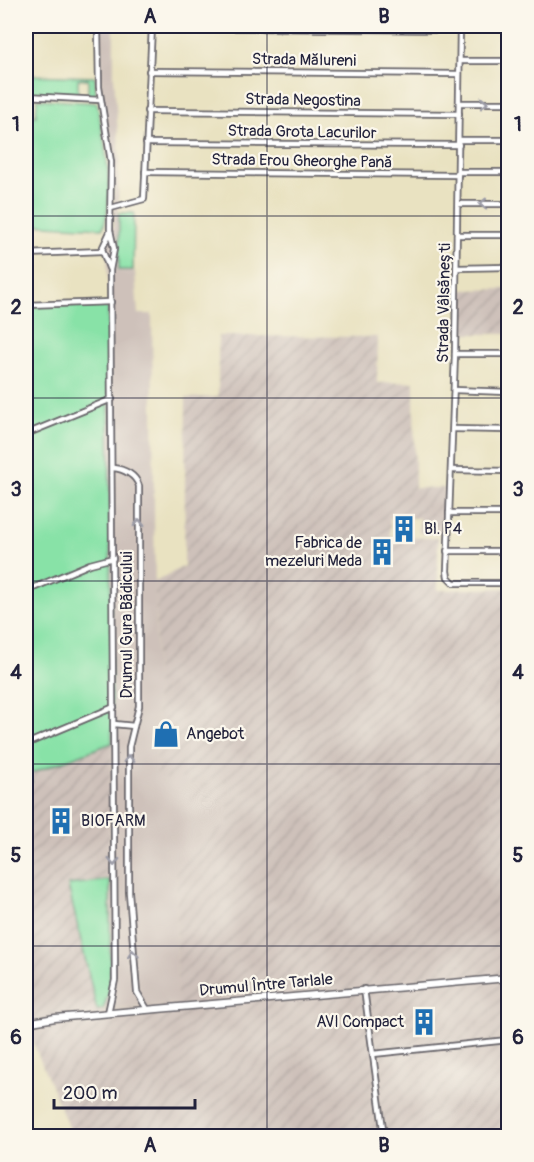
<svg xmlns="http://www.w3.org/2000/svg" width="534" height="1162" viewBox="0 0 534 1162" font-family="Pangolin,sans-serif">
<style>
.industrial{fill:url(#industrial-furrows)}
.railway{fill:#cec1ba}
.grass{fill:#88e2a7;stroke:#558271;stroke-width:1.5}
.lines{fill:none;stroke-linecap:round;stroke-linejoin:round}
.street-casing{stroke:#68656a;stroke-width:8}
.secondary-casing{stroke:#68656a;stroke-width:9}
.street{stroke:#fff;stroke-width:4.5}
.secondary{stroke:#fff;stroke-width:6}
.oneway{stroke:#9c9ca7}
.grid{fill:none;stroke:#22223b;stroke-width:1.5;stroke-opacity:0.55}
.labels{text-anchor:middle;dominant-baseline:central;stroke-width:4.5;stroke-linejoin:round;paint-order:stroke}
.street-label{font-size:16px;fill:#22223b;stroke:#fbf7ec}
.poi-label{font-size:16px;fill:#22223b;stroke:#fbf7ec;text-anchor:start}
.neatline{fill:none;stroke:#22223b;stroke-width:2}
.grid-label{font-size:20px;text-anchor:middle;font-weight:bold;fill:#22223b}
</style>
<defs>
<pattern id="industrial-furrows" width="10" height="10" patternUnits="userSpaceOnUse" patternTransform="scale(1.5)"><rect width="10" height="10" fill="#cec1ba"/><path d="M-1 1l2-2M0 10L10 0M9 11l2-2" fill="none" stroke="#b1a6a1"/></pattern>
</defs>
<rect width="100%" height="100%" fill="#fbf7ec"/>
<filter id="ink" filterUnits="userSpaceOnUse"><feTurbulence type="fractalNoise" baseFrequency=".0167" numOctaves="2"/><feDisplacementMap in="SourceGraphic" scale="12" xChannelSelector="R" yChannelSelector="G"/><feConvolveMatrix kernelMatrix="1 2 1 2 8 2 1 2 1" color-interpolation-filters="sRGB"/></filter>
<filter id="wash" filterUnits="userSpaceOnUse"><feTurbulence type="fractalNoise" baseFrequency=".008" numOctaves="4" result="noise"/><feDisplacementMap in="SourceGraphic" scale="24" xChannelSelector="R" yChannelSelector="G"/><feGaussianBlur stdDeviation="1.35" result="paint"/><feColorMatrix in="noise" values="0 0 0 0 0 0 0 0 0 0 0 0 0 0 0 0 0 1.4 0 .05"/><feComposite in="paint" operator="in"/></filter>
<g filter="url(#wash)">
<rect width="100%" height="100%" fill="#e9e2c1"/>
<g class="industrial">
<path d="M508,289v45h-49l1,-44z"/>
<path d="M218,336l160,1 -1,46 37,-1 1,106h30l-2,45h-24v-15h-29v19l48,1v52l70,-2v548h-436l-46,-110v-242l5,-2 -2,-8 83,-31 -2,137 -42,6 30,124 79,-7 -1,-144 14,-57 -33,-22 -2,-198 29,-16 2,-168 32,-1z"/>
</g>
<path class="railway" d="M101,26h13v51l6,86 -2,4 1,102 16,2 3,43h14l5,465 34,-1 -1,23 38,2v21l-52,35 1,144 -74,6 7,-20 2,-246 -5,-514 7,-2v-66l-12,-59 -2,-29z"/>
<g class="grass">
<path d="M26,75l69,2 1,20 -8,1v-19h-10v18l-52,-3z"/>
<path d="M37,99l60,4c7,38 19,89 6,125l-77,-4v-108h10z"/>
<path d="M119,213h15l-1,57h-14z"/>
<path d="M108,304l4,439 -83,31 3,8 -6,2v-477z"/>
<path d="M110,880v109l-7,20 -6,1 -29,-125z"/>
</g>
</g>
<g filter="url(#ink)">
<g class="lines">
<defs>
<g id="street">
<path d="M98,26l1,61 12,75 -1,68 4,19 -4,21 5,710 -7,33"/>
<path d="M460,26l-5,328 -8,217 1,6 6,6h54"/>
<path d="M152,27l308,3"/>
<path d="M460,61h48"/>
<path d="M149,71l310,3"/>
<path d="M26,96l74,4"/>
<path d="M459,103h49"/>
<path d="M147,111l312,3"/>
<path d="M459,140h49"/>
<path d="M146,143l313,2"/>
<path d="M145,172l313,3"/>
<path d="M458,172h50"/>
<path d="M458,204h50"/>
<path d="M111,208l33,-9 8,-173"/>
<path d="M457,235h51"/>
<path d="M26,254l76,-3"/>
<path d="M109,268l-7,-19 8,-17"/>
<path d="M457,268l51,-1"/>
<path d="M26,305l85,-3"/>
<path d="M455,354h53"/>
<path d="M454,390l54,2"/>
<path d="M453,429l55,1"/>
<path d="M26,434l86,-35"/>
<path d="M113,468c11,1 23,7 26,18v220l-10,41v145l8,100 10,17"/>
<path d="M451,470l57,1"/>
<path d="M449,513h59"/>
<path d="M447,551h61"/>
<path d="M26,591l64,-27 23,-6"/>
<path d="M114,724l20,2"/>
<path d="M26,744l88,-37"/>
<path d="M364,989l20,147"/>
<path d="M373,1054l135,-14"/>
</g>
<path id="secondary" d="M26,1023l29,-5 453,-40"/>
</defs>
<use href="#street" class="street-casing"/>
<use href="#secondary" class="secondary-casing"/>
<use href="#street" class="street"/>
<use href="#secondary" class="secondary"/>
</g>
<defs><path id="oneway-chevron" d="M-2-3.5L2.5 0L-2 3.5" fill="none" stroke-width="1.6" stroke-linecap="round" stroke-linejoin="round" transform="scale(1.5)"/></defs>
<g class="oneway">
<use href="#oneway-chevron" transform="translate(484 103)"/>
<use href="#oneway-chevron" transform="translate(483 204) rotate(179)"/>
<use href="#oneway-chevron" transform="translate(139 523) rotate(-90)"/>
<use href="#oneway-chevron" transform="translate(129 759) rotate(-89)"/>
<use href="#oneway-chevron" transform="translate(114 862) rotate(89)"/>
<use href="#oneway-chevron" transform="translate(133 954) rotate(-95)"/>
</g>
</g>
<path class="grid" d="M267,26v1110M26,216h482M26,398h482M26,581h482M26,764h482M26,946h482"/>
<defs>
<symbol id="building-bare" viewBox="-9 -9 18 18"><path d="M-4-6H4V6H1V3H-1V6H-4ZM-2.5-4.3h1.7v1.8h-1.7ZM.8-4.3h1.7v1.8H.8ZM-2.5-1h1.7V.8h-1.7ZM.8-1h1.7V.8H.8Z" fill="#1f6fb2" stroke="#fbf7ec" stroke-width="2.5" paint-order="stroke"/></symbol>
<symbol id="shop-bare" viewBox="-9 -9 18 18"><path d="M-5-2.5h2.3a2.7 3.5 0 0 1 5.4 0H5L5.5 6h-11ZM-1.5-2.5h3a1.5 2.3 0 0 0-3 0Z" fill="#1f6fb2" stroke="#fbf7ec" stroke-width="2.5" paint-order="stroke"/></symbol>
</defs>
<g fill-rule="evenodd">
<use href="#building-bare" x="385" y="510" width="38" height="38"/>
<use href="#building-bare" x="363" y="533" width="38" height="38"/>
<use href="#shop-bare" x="147" y="715" width="38" height="38"/>
<use href="#building-bare" x="42" y="802" width="38" height="38"/>
<use href="#building-bare" x="405" y="1003" width="38" height="38"/>
</g>
<g class="labels">
<g class="street-label">
<text transform="translate(304 60) rotate(1)">Strada Mălureni</text>
<text transform="translate(303 100) rotate(1)">Strada Negostina</text>
<text transform="translate(302 132) rotate(1)">Strada Grota Lacurilor</text>
<text transform="translate(302 161) rotate(1)">Strada Erou Gheorghe Pană</text>
<text transform="translate(444 303) rotate(-89)">Strada Vâlsănești</text>
<text transform="translate(127 625) rotate(-90)">Drumul Gura Bădicului</text>
<text transform="translate(266 985) rotate(-5)">Drumul Între Tarlale</text>
</g>
<g class="poi-label">
<text x="424" y="529">Bl. P4</text>
<text x="362" y="543" text-anchor="end">Fabrica de<tspan x="362" dy="18">mezeluri Meda</tspan></text>
<text x="186" y="734">Angebot</text>
<text x="81" y="821">BIOFARM</text>
<text x="404" y="1022" text-anchor="end">AVI Compact</text>
</g>
</g>
<rect width="534" height="1162" fill="none" stroke="#fbf7ec" stroke-width="66"/>
<path d="M54 1099v9h141v-9" fill="none" stroke="#22223b" stroke-width="3"/>
<text x="63" y="1099" font-size="18" fill="#22223b" stroke="#fbf7ec" stroke-width="4.5" paint-order="stroke">200 m</text>
<rect x="33" y="33" width="468" height="1096" class="neatline"/>
<g class="grid-label">
<text x="150" y="23">A</text>
<text x="384" y="23">B</text>
<text x="16" y="131">1</text>
<text x="518" y="131">1</text>
<text x="16" y="314">2</text>
<text x="518" y="314">2</text>
<text x="16" y="496">3</text>
<text x="518" y="496">3</text>
<text x="16" y="679">4</text>
<text x="518" y="679">4</text>
<text x="16" y="862">5</text>
<text x="518" y="862">5</text>
<text x="16" y="1044">6</text>
<text x="518" y="1044">6</text>
<text x="150" y="1152">A</text>
<text x="384" y="1152">B</text>
</g>
</svg>
